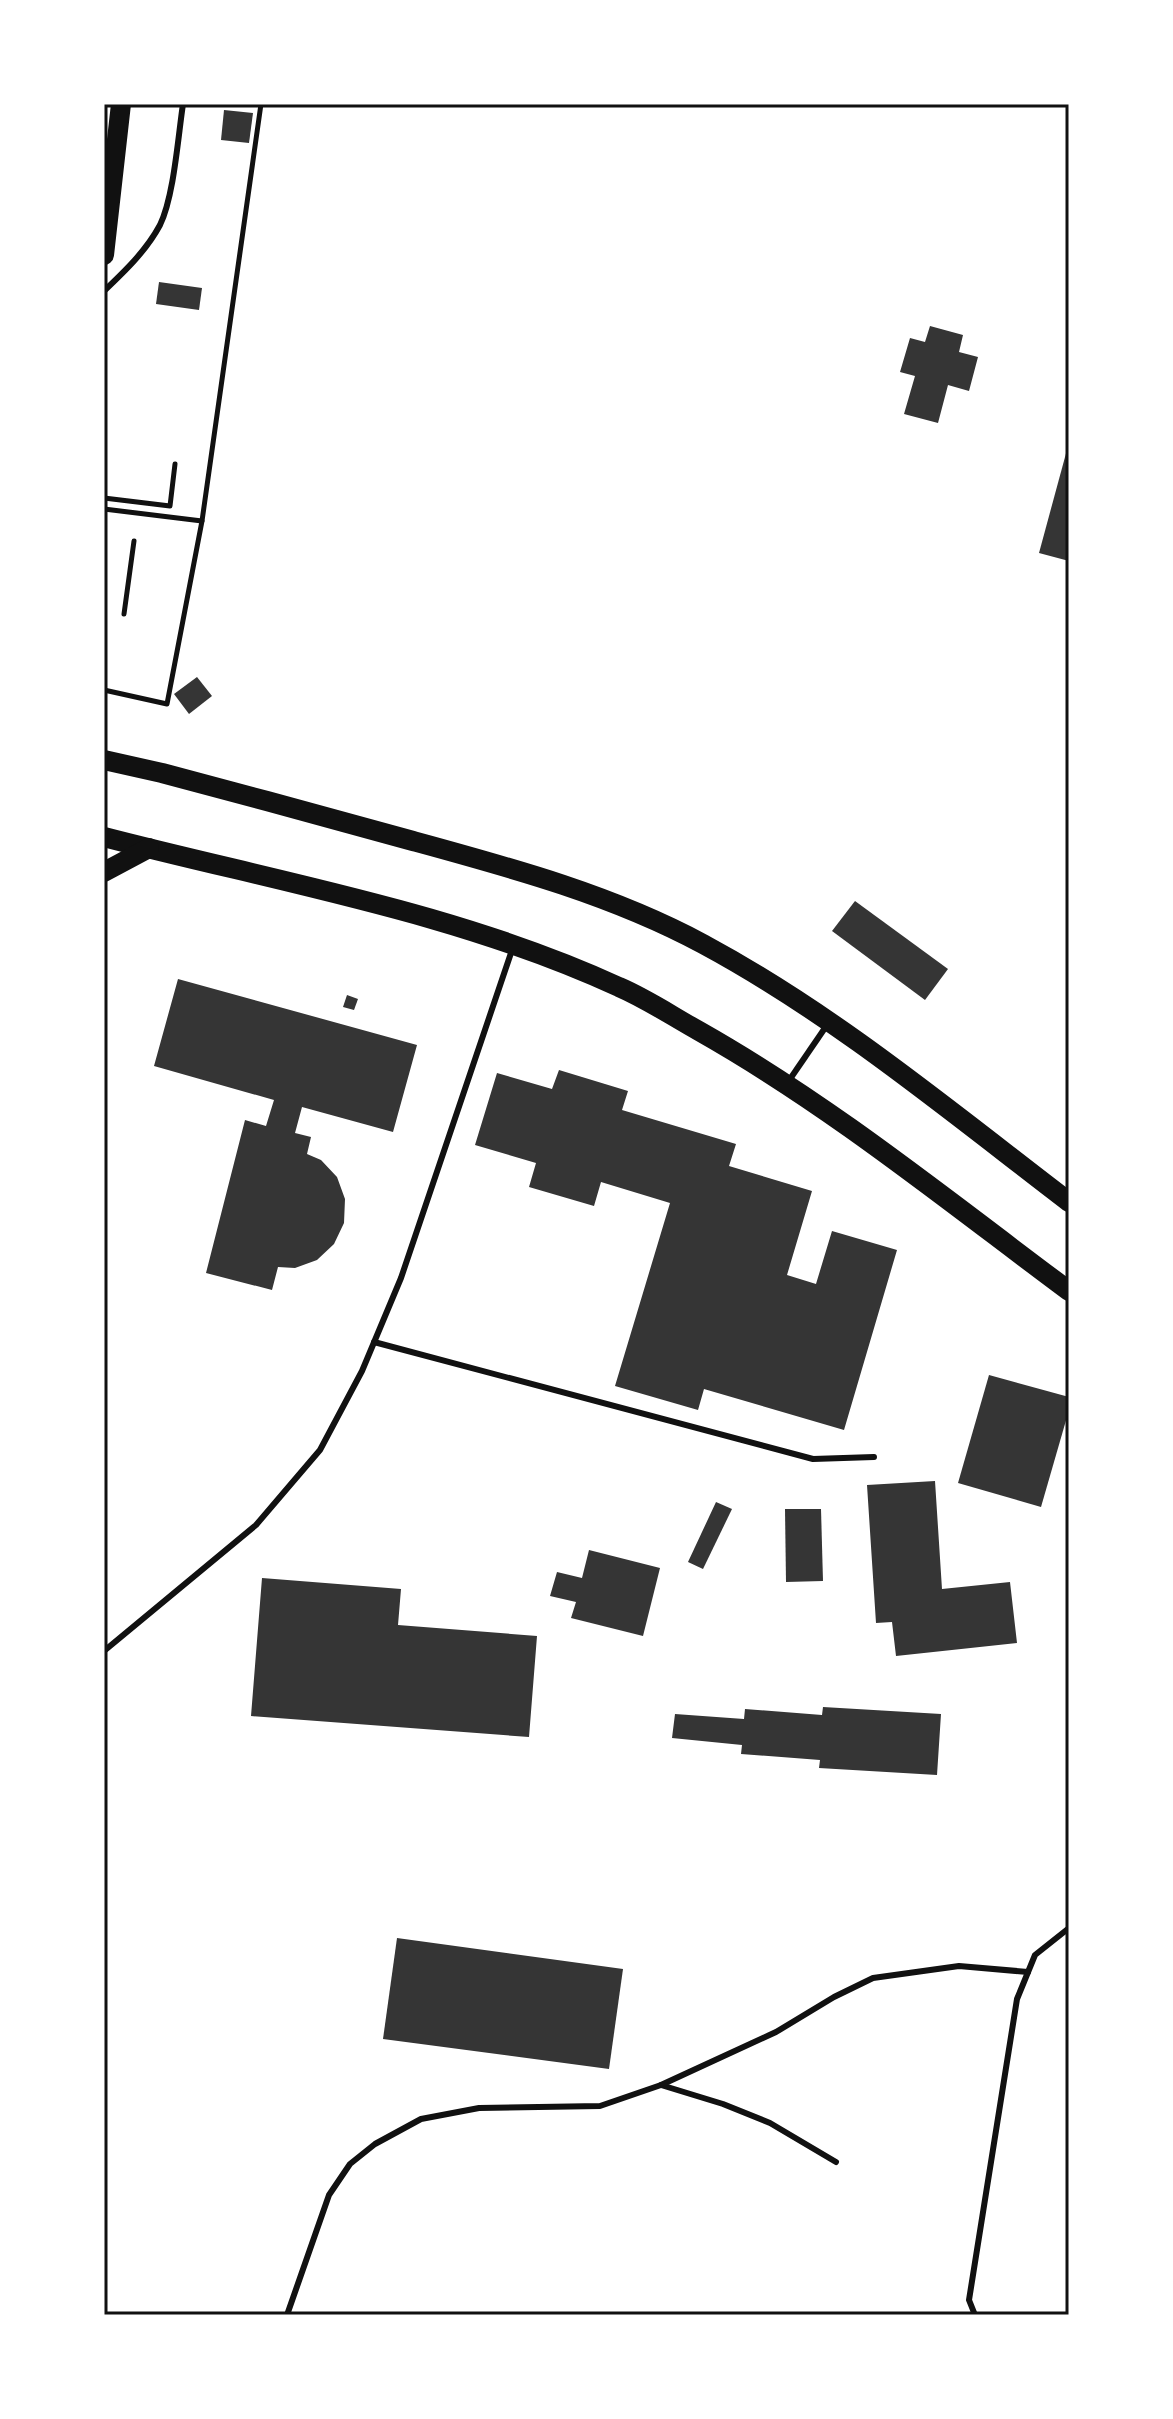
<svg xmlns="http://www.w3.org/2000/svg" width="1173" height="2419" viewBox="0 0 1173 2419" font-family="'Crimson Pro',serif">
<style>
.building{fill:#353535}
.lines{fill:none;stroke-linecap:round;stroke-linejoin:round}
.path{stroke:#111;stroke-width:5}
.service{stroke:#111;stroke-width:6}
.primary{stroke:#111;stroke-width:20}
.neatline{fill:none;stroke:#111;stroke-width:3}
</style>
<rect width="100%" height="100%" fill="#fff"/>
<g class="building">
<path d="M224,110l29,3 -4,30 -28,-3z"/>
<path d="M159,282l43,6 -3,22 -43,-6z"/>
<path d="M930,326l33,9 -4,17 19,5 -9,34 -21,-6 -10,38 -34,-9 11,-38 -15,-4 10,-34 15,4z"/>
<path d="M1068,446h1v115l-30,-8z"/>
<path d="M197,677l15,19 -23,18 -15,-20z"/>
<path d="M855,901l93,68 -23,31 -93,-69z"/>
<path d="M178,979l239,66 -24,87 -91,-25 -7,26 16,4 -4,17 14,6 16,17 8,22 -1,24 -10,21 -17,16 -22,8 -17,-1 -6,23 -66,-17 39,-153 21,6 8,-26 -120,-34z"/>
<path d="M347,995l11,4 -4,11 -11,-3z"/>
<path d="M559,1070l69,21 -6,19 114,34 -7,22 83,25 -25,84 29,9 16,-53 65,19 -53,180 -140,-41 -6,21 -83,-24 55,-183 -69,-21 -7,24 -65,-19 7,-24 -61,-18 22,-72 55,16z"/>
<path d="M989,1375l80,22v13l-28,97 -83,-24z"/>
<path d="M935,1481l7,108 68,-7 7,61 -121,13 -4,-34 -16,1 -9,-138z"/>
<path d="M716,1502l16,7 -29,60 -15,-7z"/>
<path d="M785,1509h36l2,72 -37,1z"/>
<path d="M589,1550l71,18 -17,68 -72,-18 5,-16 -26,-6 7,-24 25,6z"/>
<path d="M262,1578l139,11 -3,36 139,11 -8,101 -278,-21z"/>
<path d="M823,1707l118,7 -4,61 -118,-7 1,-8 -79,-6 1,-9 -70,-7 3,-24 69,5 1,-10 77,6z"/>
<path d="M397,1938l226,31 -14,100 -226,-30z"/>
</g>
<g class="lines">
<g class="path">
<path d="M104,498l66,8 5,-42"/>
<path d="M104,509l98,12"/>
<path d="M124,614l10,-73"/>
<path d="M104,690l63,14 35,-183 59,-417"/>
</g>
<g class="service">
<path d="M104,291c21,-20 42,-40 56,-66 14,-29 18,-88 23,-121"/>
<path d="M788,1082l39,-57"/>
<path d="M374,1342l439,117 61,-2"/>
<path d="M104,1651l152,-126 64,-75 42,-79 39,-93 111,-328"/>
<path d="M661,2085l62,19 47,19 66,39"/>
<path d="M287,2315l42,-120 21,-31 25,-20 46,-25 58,-11 121,-2 61,-21 115,-53 58,-35 39,-19 86,-12 69,6"/>
<path d="M975,2315l-6,-15 48,-301 18,-44 34,-27"/>
</g>
<g class="primary">
<path d="M104,255l17,-151"/>
<path d="M104,760l58,13c84,22 167,45 251,68 99,27 199,54 290,103 132,71 248,168 366,258"/>
<path d="M104,837c173,45 352,75 515,150 28,12 53,29 80,44 131,74 249,170 370,260"/>
<path d="M104,872l45,-24"/>
</g>
</g>
<rect width="1173" height="2419" fill="none" stroke="#ffffff" stroke-width="212"/>
<rect x="106" y="106" width="961" height="2207" class="neatline"/>
</svg>
